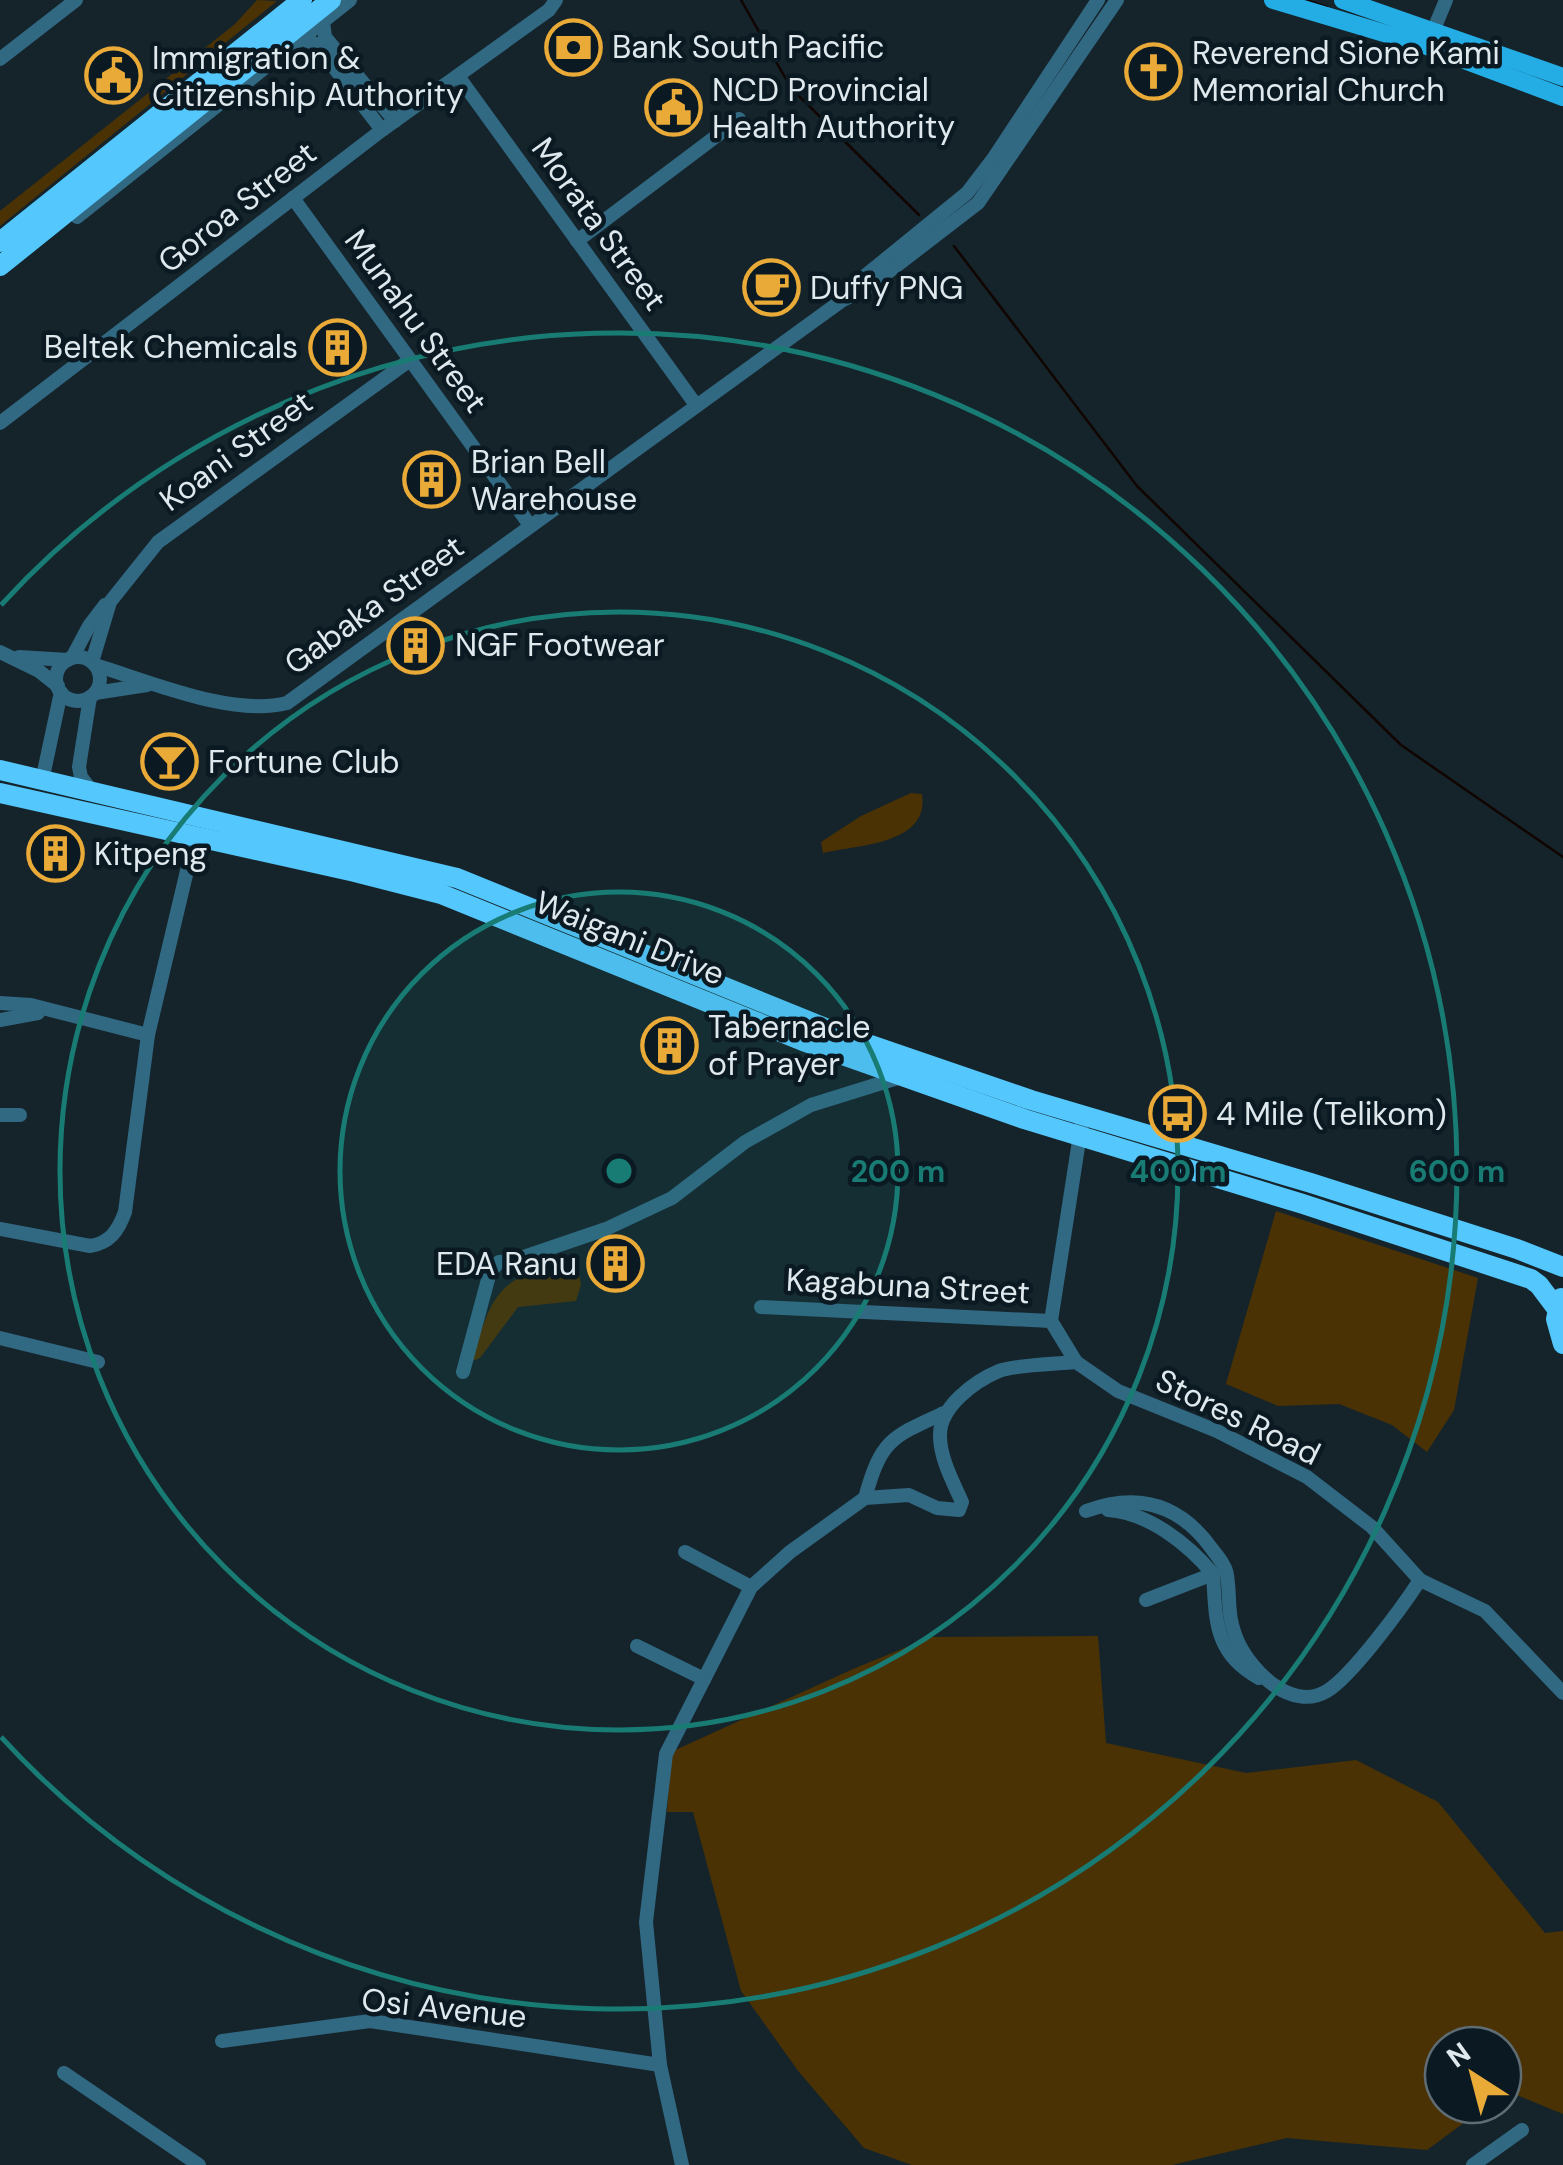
<svg xmlns="http://www.w3.org/2000/svg" width="1563" height="2165" viewBox="0 0 1563 2165" font-family="'DM Sans',sans-serif">
<style>
.green{fill:#4a3204}
.lines{fill:none;stroke-linecap:round;stroke-linejoin:round}
.stream{stroke:#100500;stroke-width:2.5}
.minor{stroke:#316882;stroke-width:14}
.major{stroke:#24ade5;stroke-width:18}
.highway{stroke:#54c7fd;stroke-width:20}
.ring{fill:none;stroke:#197c74;stroke-width:5}
.labels{text-anchor:middle;dominant-baseline:central;stroke-width:9;stroke-linejoin:round;paint-order:stroke}
.poi-label{font-size:32px;fill:#dee8ed;stroke:#0b1a22;text-anchor:start}
.street-label{font-size:32px;fill:#dee8ed;stroke:#0b1a22}
.centre{fill:#197c74;stroke:#0b1a22;stroke-width:5}
.ring-label{font-size:30px;text-anchor:middle;font-weight:bold;fill:#197c74;stroke:#0b1a22;stroke-width:9;stroke-linejoin:round;paint-order:stroke}
</style>
<rect width="100%" height="100%" fill="#15242b"/>
<g class="green">
<path d="M257,0l20,1 -277,225v-15l235,-187z"/>
<path d="M911,793l11,1c8,51 -66,51 -99,59l-2,-11 40,-26z"/>
<path d="M1276,1211l202,67 -24,132 -27,42 -35,-27 -53,-21 -61,2 -52,-22z"/>
<path d="M576,1257l5,28 -5,16 -58,6 -38,51 -8,3c21,-74 29,-83 104,-104z"/>
<path d="M1098,1636l8,107 140,30 110,-13 82,42 107,131 18,-2v183l-56,-23 -4,3v-49h-60v60h45l-61,45 -140,-12 -115,27h-260l-48,-17 -65,-76 -58,-81 -48,-179h-26l4,-60 182,-83 78,-32z"/>
</g>
<g class="lines">
<g class="stream">
<path d="M741,0l50,88 128,127"/>
<path d="M1306,0l21,7"/>
<path d="M954,246l183,240 264,259 162,112"/>
</g>
<g class="minor">
<path d="M323,22l2,15 70,84"/>
<path d="M302,39l14,5 66,86"/>
<path d="M1429,41l17,-41"/>
<path d="M0,59l76,-59"/>
<path d="M458,76l238,329"/>
<path d="M293,198l236,326"/>
<path d="M77,217l273,-217"/>
<path d="M577,241l162,-122"/>
<path d="M845,299l10,-15 112,-91 26,-34 105,-159"/>
<path d="M0,423l382,-293 167,-120 7,-10"/>
<path d="M0,652l39,19 19,15"/>
<path d="M19,657l49,3"/>
<circle cx="78" cy="679" r="22"/>
<path d="M72,658l17,-32 16,-21"/>
<path d="M92,662l18,-60 48,-60 252,-182"/>
<path d="M95,665c56,17 137,52 192,38l557,-404 17,-6 117,-90 139,-203"/>
<path d="M95,693l52,-8"/>
<path d="M90,697l-11,70 2,10 11,14"/>
<path d="M42,781l19,-89"/>
<path d="M0,1003l31,2 117,30"/>
<path d="M0,1020l38,-7"/>
<path d="M0,1115h20"/>
<path d="M1083,1115l-32,206 25,41 42,29 99,40 90,46 65,50 48,53 65,31 78,82"/>
<path d="M0,1229l90,17c20,-3 28,-15 35,-34l23,-177 47,-198"/>
<path d="M761,1307l290,14"/>
<path d="M0,1338l98,24"/>
<path d="M463,1372l27,-100 9,-10 13,-1 94,-32 66,-31 73,-56 66,-37 93,-29"/>
<path d="M865,1498c16,-58 26,-61 79,-85"/>
<path d="M1108,1510c41,3 80,34 105,64 3,44 0,79 46,104"/>
<path d="M1086,1511c52,-19 94,-7 126,38 6,8 14,17 15,26 4,27 -1,39 11,67 14,30 54,70 89,49 25,-15 76,-85 93,-111"/>
<path d="M685,1552l66,35"/>
<path d="M1146,1600l67,-26"/>
<path d="M637,1646l67,33"/>
<path d="M222,2041l148,-20 290,44"/>
<path d="M64,2073l135,92"/>
<path d="M682,2165l-22,-100 -14,-143 20,-168 85,-167 39,-35 75,-54 44,-3 28,13 22,2 3,-8c-9,-20 -22,-44 -22,-66 -1,-29 35,-55 59,-65 15,-6 58,-7 77,-9"/>
<path d="M1473,2165l49,-35"/>
</g>
<g class="major">
<path d="M1273,0l154,46 136,51"/>
<path d="M1343,0l220,77"/>
</g>
<g class="highway">
<path d="M0,242l302,-242"/>
<path d="M0,266l331,-266"/>
<path d="M0,770l457,108 393,160 181,62 280,83 206,66 46,18"/>
<path d="M0,793l355,79 86,22 362,147 221,78 279,85 228,75 8,6 18,24"/>
<path d="M1561,1298l-5,21 7,25"/>
</g>
</g>
<circle cx="619" cy="1171" r="279" fill="#197c74" fill-opacity=".12"/>
<g class="ring">
<circle cx="619" cy="1171" r="279"/>
<circle cx="619" cy="1171" r="559"/>
<path d="M1 605A838 838 0 1 1 1 1737"/>
</g>
<defs>
<symbol id="bank-ring" viewBox="-11 -11 22 22"><circle r="9.5" fill="#0b1a22" stroke="#e9aa38" stroke-width="1.5"/><path d="M-6-4H6V4H-6ZM0-2.3a2.3 2.3 0 1 0 0 4.6a2.3 2.3 0 1 0 0-4.6Z" fill="#e9aa38"/></symbol>
<symbol id="church-ring" viewBox="-11 -11 22 22"><circle r="9.5" fill="#0b1a22" stroke="#e9aa38" stroke-width="1.5"/><path d="M-1.2-6h2.4v3.5h3.3v2.4h-3.3V6h-2.4V-.1h-3.3v-2.4h3.3Z" fill="#e9aa38"/></symbol>
<symbol id="civic-ring" viewBox="-11 -11 22 22"><circle r="9.5" fill="#0b1a22" stroke="#e9aa38" stroke-width="1.5"/><path d="M-.6-6.5H3V-4.5H.6V-3L4-1V1h2V6H-6V1h2V-1L-.6-3ZM-1.2 2.5V6h2.4V2.5Z" fill="#e9aa38"/></symbol>
<symbol id="cafe-ring" viewBox="-11 -11 22 22"><circle r="9.5" fill="#0b1a22" stroke="#e9aa38" stroke-width="1.5"/><path d="M-5.5-4.5H6V0H3Q3 3.5 0 3.5H-2.5Q-5.5 3.5-5.5 0ZM3-3.2v2h1.7v-2ZM-6 4.5H4V6H-6Z" fill="#e9aa38"/></symbol>
<symbol id="building-ring" viewBox="-11 -11 22 22"><circle r="9.5" fill="#0b1a22" stroke="#e9aa38" stroke-width="1.5"/><path d="M-4-6H4V6H1V3H-1V6H-4ZM-2.5-4.3h1.7v1.8h-1.7ZM.8-4.3h1.7v1.8H.8ZM-2.5-1h1.7V.8h-1.7ZM.8-1h1.7V.8H.8Z" fill="#e9aa38"/></symbol>
<symbol id="bar-ring" viewBox="-11 -11 22 22"><circle r="9.5" fill="#0b1a22" stroke="#e9aa38" stroke-width="1.5"/><path d="M-6-5H6L.8 .8V4.5H3.5V6h-7V4.5H-.8V.8Z" fill="#e9aa38"/></symbol>
<symbol id="bus-ring" viewBox="-11 -11 22 22"><circle r="9.5" fill="#0b1a22" stroke="#e9aa38" stroke-width="1.5"/><path d="M-5-6H5V4H4V6H2V4H-2V6H-4V4H-5ZM-3.5-4V0h7V-4ZM-3.5 1.2v1.5H-2V1.2ZM2 1.2v1.5H3.5V1.2Z" fill="#e9aa38"/></symbol>
</defs>
<g fill-rule="evenodd">
<use href="#bank-ring" x="542" y="16" width="63" height="63"/>
<use href="#church-ring" x="1122" y="40" width="63" height="63"/>
<use href="#civic-ring" x="82" y="44" width="63" height="63"/>
<use href="#civic-ring" x="642" y="76" width="63" height="63"/>
<use href="#cafe-ring" x="740" y="256" width="63" height="63"/>
<use href="#building-ring" x="306" y="316" width="63" height="63"/>
<use href="#building-ring" x="400" y="448" width="63" height="63"/>
<use href="#building-ring" x="384" y="614" width="63" height="63"/>
<use href="#bar-ring" x="138" y="730" width="63" height="63"/>
<use href="#building-ring" x="24" y="822" width="63" height="63"/>
<use href="#building-ring" x="638" y="1014" width="63" height="63"/>
<use href="#bus-ring" x="1146" y="1082" width="63" height="63"/>
<use href="#building-ring" x="584" y="1232" width="63" height="63"/>
</g>
<g class="labels">
<g class="poi-label">
<text x="612" y="47">Bank South Pacific</text>
<text x="1192" y="53">Reverend Sione Kami<tspan x="1192" dy="37">Memorial Church</tspan></text>
<text x="152" y="58">Immigration &amp;<tspan x="152" dy="37">Citizenship Authority</tspan></text>
<text x="712" y="90">NCD Provincial<tspan x="712" dy="37">Health Authority</tspan></text>
<text x="810" y="288">Duffy PNG</text>
<text x="298" y="347" text-anchor="end">Beltek Chemicals</text>
<text x="471" y="462">Brian Bell<tspan x="471" dy="37">Warehouse</tspan></text>
<text x="455" y="645">NGF Footwear</text>
<text x="208" y="762">Fortune Club</text>
<text x="94" y="854">Kitpeng</text>
<text x="708" y="1027">Tabernacle<tspan x="708" dy="37">of Prayer</tspan></text>
<text x="1216" y="1114">4 Mile (Telikom)</text>
<text x="577" y="1264" text-anchor="end">EDA Ranu</text>
</g>
<g class="street-label">
<text transform="translate(237 207) rotate(-38)">Goroa Street</text>
<text transform="translate(599 224) rotate(54)">Morata Street</text>
<text transform="translate(416 321) rotate(54)">Munahu Street</text>
<text transform="translate(236 451) rotate(-36)">Koani Street</text>
<text transform="translate(374 605) rotate(-36)">Gabaka Street</text>
<text transform="translate(630 938) rotate(22)">Waigani Drive</text>
<text transform="translate(908 1286) rotate(3)">Kagabuna Street</text>
<text transform="translate(1238 1417) rotate(26)">Stores Road</text>
<text transform="translate(444 2008) rotate(6)">Osi Avenue</text>
</g>
</g>
<circle cx="619" cy="1171" r="15" class="centre"/>
<g class="ring-label">
<text x="898" y="1182">200 m</text>
<text x="1178" y="1182">400 m</text>
<text x="1457" y="1182">600 m</text>
</g>
<g transform="translate(1473 2075) rotate(324)"><circle r="48" fill="#0b1a22" stroke="#5f6c73" stroke-width="2.5"/>
<path d="M0-8L18 38L0 25L-18 38Z" fill="#e9aa38"/>
<text y="-15" font-size="28" font-weight="bold" text-anchor="middle" fill="#dee8ed">N</text>
</g>
</svg>
